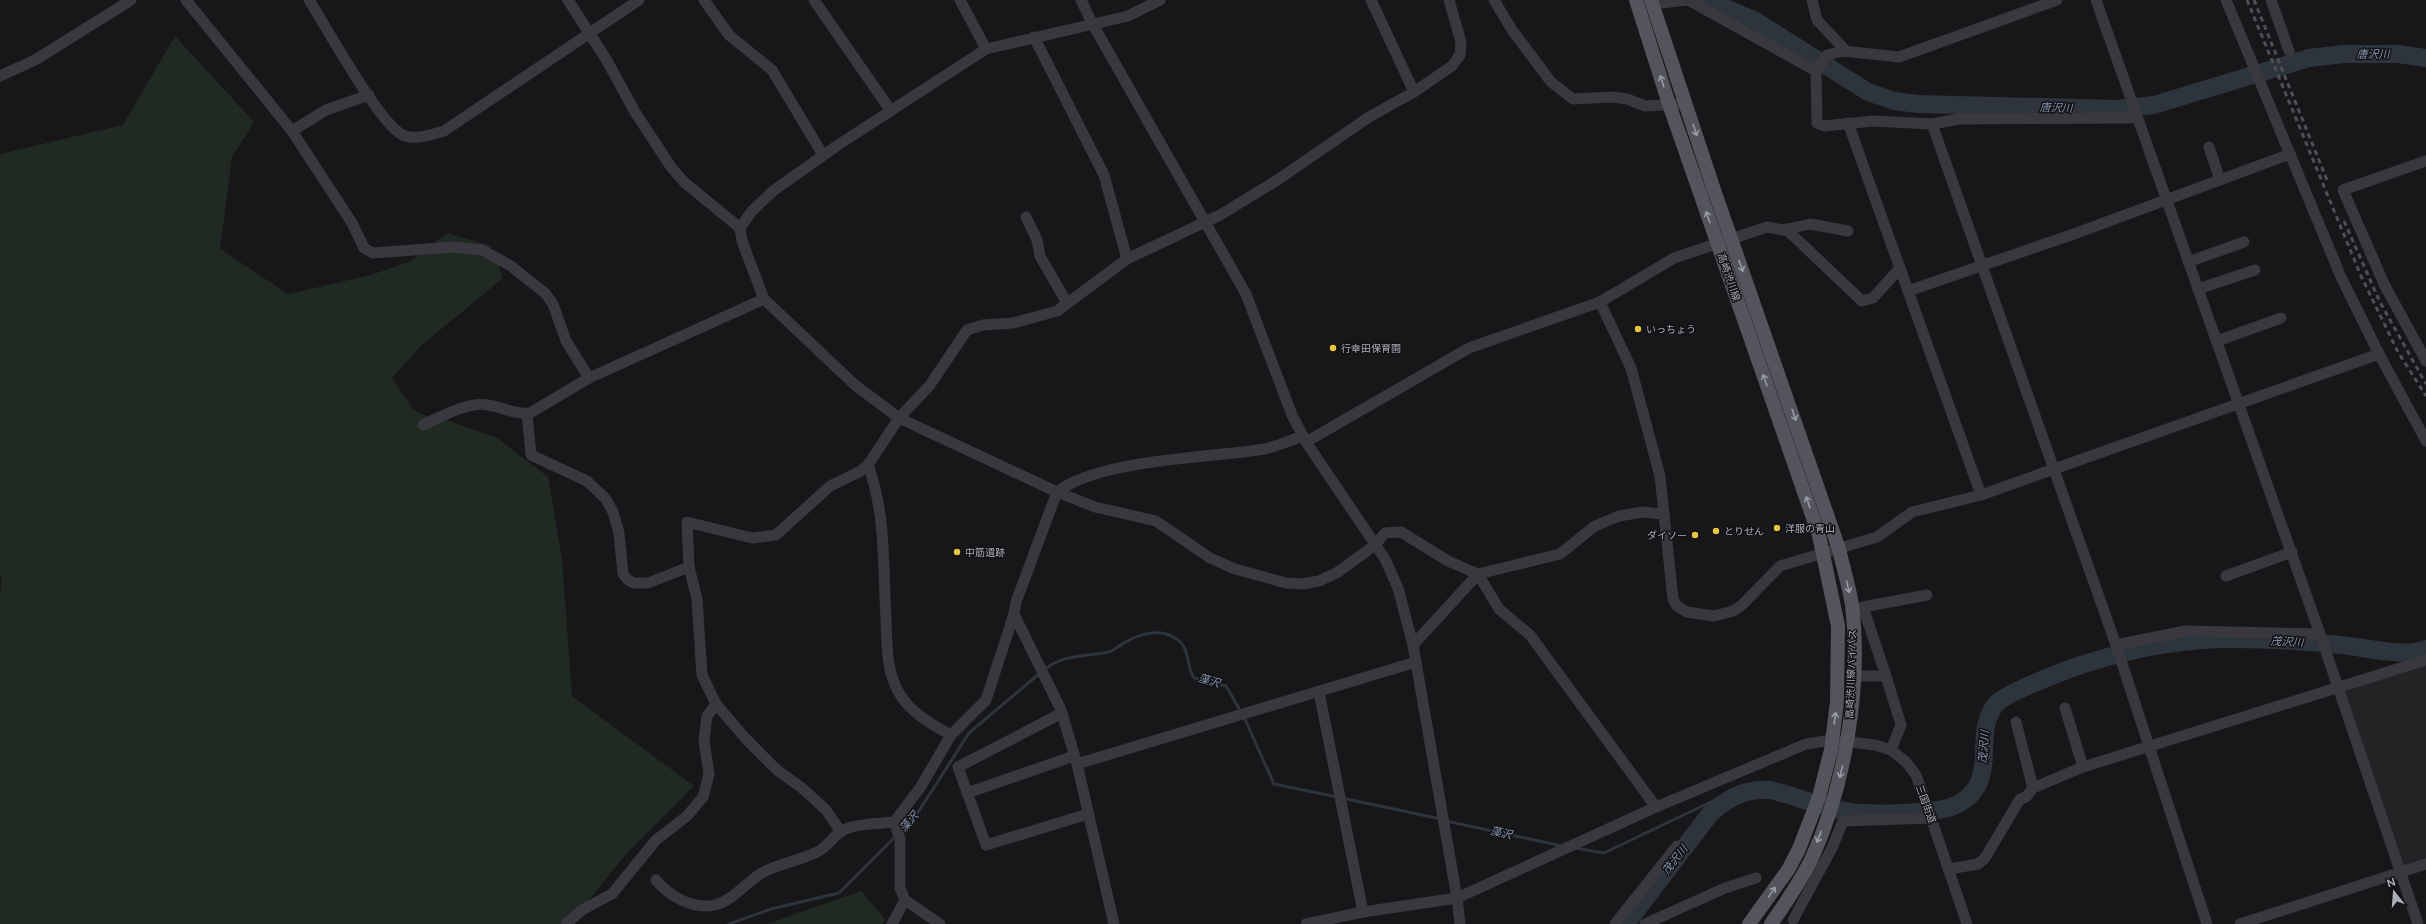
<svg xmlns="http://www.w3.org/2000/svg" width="2426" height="924" viewBox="0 0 2426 924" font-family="Raleway,'Noto Sans JP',sans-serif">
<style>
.built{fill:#232326}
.green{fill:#212923}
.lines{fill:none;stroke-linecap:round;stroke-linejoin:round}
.stream{stroke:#2e343c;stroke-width:3}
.river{stroke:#2e343c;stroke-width:18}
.minor{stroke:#38383e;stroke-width:11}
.major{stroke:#54555c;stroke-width:14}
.rail{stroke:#4f5056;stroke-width:3;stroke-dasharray:5 4;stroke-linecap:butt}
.oneway{stroke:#999ba6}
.poi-dot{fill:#e5c542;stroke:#121214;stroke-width:1.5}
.labels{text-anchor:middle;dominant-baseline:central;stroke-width:3;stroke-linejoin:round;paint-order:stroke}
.street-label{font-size:10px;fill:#aaacb8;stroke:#121214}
.poi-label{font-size:10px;fill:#aaacb8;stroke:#121214;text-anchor:start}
.water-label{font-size:11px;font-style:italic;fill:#8495b0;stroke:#121214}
</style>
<rect width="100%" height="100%" fill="#171719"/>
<path class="built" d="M2426,663v198l-24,5 -60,-178z"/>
<g class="green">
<path d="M175,36l79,86 -22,35 -12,92 68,45 83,-19 40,-14 36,-28 44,13 12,32 -81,67 -30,33 21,31 11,6 26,6 47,17 51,39 14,82 10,137 122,90 -69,69 -55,69h-570v-330l2,-14 -2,-5v-421l123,-29z"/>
<path d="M861,891l24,28 -2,5h-116z"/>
</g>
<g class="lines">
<g class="stream">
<path d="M1044,670c19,-16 40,-13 64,-18 5,-1 11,-6 16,-9 15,-9 35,-15 51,-5 16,9 10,26 19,40l32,8 15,26"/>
<path d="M1244,717l30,67 63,13"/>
<path d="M1342,798l99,21"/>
<path d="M1446,821l116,25"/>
<path d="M901,831l14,-14 54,-84 71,-60"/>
<path d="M1575,848l29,5 113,-54 7,3"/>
<path d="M729,924l42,-15 68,-16 58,-58"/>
</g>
<g class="river">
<path d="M1706,0l48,20 114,72 26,9 24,3 200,5 36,-4 155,-47 35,-4h54l28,4"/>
<path d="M1626,924l84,-110c17,-16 37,-26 60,-24 26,6 51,17 76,21 20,4 87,3 105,-4 11,-4 20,-10 26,-21 14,-25 -1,-58 19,-82 11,-12 77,-37 95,-42 44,-14 95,-23 141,-23 35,0 73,2 109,6 23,2 63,13 85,4"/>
</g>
<g class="minor">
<path d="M186,0l106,131 60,92 12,25 9,5 81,-6 28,3 29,16 34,27 8,11 13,37 23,37"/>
<path d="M309,0c17,26 72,128 96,136 12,4 28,-2 39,-5l195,-131"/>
<path d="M568,0l38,59 29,53 36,55 13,15 56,46"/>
<path d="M704,0l25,35 43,35 51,85"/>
<path d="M814,0l77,111"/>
<path d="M960,0l26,49"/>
<path d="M1081,0l11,23 154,271 46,121 14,27 79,117 13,29 15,57 44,253 3,26"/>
<path d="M1160,0l-32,16 -142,33 -148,96 -65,46 -21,20 -12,17 2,13 22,58 91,86 44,33 158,74 38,15 61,14 54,37 25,11 51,14 17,1 16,-3 19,-9 37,-27 10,-12 16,-1 47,29 30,13 82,-20 35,-28 24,-10 23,-4 20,2"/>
<path d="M1371,0l43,92"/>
<path d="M1494,0l18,30 39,52 22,17 39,-2 15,2 18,7 41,-2"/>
<path d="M1812,0l5,20 30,32"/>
<path d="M2057,0l-158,57 -56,-6 -16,4 -11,16 1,52 7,3 49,-5 59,3 27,-5 178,-1"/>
<path d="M2096,0l224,634 98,290"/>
<path d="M2226,0l115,277 38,77 47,87"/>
<path d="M2271,0l18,51"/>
<path d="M1652,4l36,-4 128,71"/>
<path d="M1034,37l70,138 23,84"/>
<path d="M0,76l35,-16 96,-60"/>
<path d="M1848,123l133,372"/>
<path d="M1932,124l184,521 91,279"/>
<path d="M292,131l34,-21 43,-15"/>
<path d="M2209,147l11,33"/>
<path d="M2426,161l-83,29 42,96 41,75"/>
<path d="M1026,217l11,23 3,16 27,47"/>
<path d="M1786,229l76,72 11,-3 27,-30"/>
<path d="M2188,262l56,-20"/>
<path d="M2198,289l57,-19"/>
<path d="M1908,291l166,-57 216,-80"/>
<path d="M1600,302l31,66 29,108 13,123 4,7 10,6 27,4 19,-5 8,-5 39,-40 97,-29 35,-25 69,-17 398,-141"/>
<path d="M2217,341l64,-23"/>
<path d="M527,414l4,41 56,26 19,18 7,13 6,21 4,41 5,6 6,3h14l41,-16 -2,-45 65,16 24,-3 54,-49 29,-14 9,-7 31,-47 31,-33 37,-55 16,-5 30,-2 44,-12 70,-52 93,-44 56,-34 93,-64 45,-25 38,-26 8,-11 1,-13 -12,-42"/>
<path d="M423,425c18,-8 45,-24 65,-20 14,2 28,10 42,8l59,-35 175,-79"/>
<path d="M1306,442l163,-94 131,-46 74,-44 93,-31 16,3 27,-6 38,7"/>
<path d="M868,465c18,48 15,103 18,154 1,24 0,52 13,74 11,19 33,32 52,42"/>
<path d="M689,567l8,32 5,76 14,29 30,35 31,31 25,18 24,22 15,22"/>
<path d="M2226,576l66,-24"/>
<path d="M1413,645l65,-71 21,35 31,26 126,172"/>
<path d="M2116,645l69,-14 135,3"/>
<path d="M1853,676h33l15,49 -10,25"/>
<path d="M1886,676l-23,-69 64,-12"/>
<path d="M1319,692l44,220"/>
<path d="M2065,708l18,59"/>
<path d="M1062,713l-104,54 28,78 102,-31"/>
<path d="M2016,722l17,66"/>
<path d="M1077,764l339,-102"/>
<path d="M967,793l107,-37"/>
<path d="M894,822l26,-34 31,-53 35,-35 28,-86"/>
<path d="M1949,869l29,-5 7,-6 35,-59 6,-2 7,-9 50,-21 343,-107"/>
<path d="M656,880c13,16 37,30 59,25 18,-5 30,-21 45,-31 17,-10 39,-13 57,-22 9,-4 15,-14 23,-20 14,-9 38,-8 54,-10l6,16v50l5,12 35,24"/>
<path d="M1793,920l39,-72 11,-27 89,-3"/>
<path d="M566,924l16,-14 30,-16 44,-54 31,-24 16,-19 6,-23 -5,-33 3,-25 9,-12"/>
<path d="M892,924l13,-24"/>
<path d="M1114,924l-37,-160 -16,-54 -47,-96 2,-12 41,-110c43,-33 152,-34 208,-43 13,-3 26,-9 38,-13"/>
<path d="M1306,924l57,-12 94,-14 199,-91 150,-63 26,-4 43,5 16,5 15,12 10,13 10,28 41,121"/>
<path d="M1615,924l62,-78"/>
<path d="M1645,924l80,-36 31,-10"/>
<path d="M2240,924l186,-60"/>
</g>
<g class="major">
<path d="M1636,0l33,104 150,431 19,91 -1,76 -6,48 -12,47 -20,52 -11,21 -39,54"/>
<path d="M1651,0l62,187 126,362c4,18 10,37 13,56 10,80 -7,182 -41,255 -11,22 -26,44 -40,64"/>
</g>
<g class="rail">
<path d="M2247,0l114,276 37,76 28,44"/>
<path d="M2254,0l73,180"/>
<path d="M2344,221l36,81 46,82"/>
</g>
</g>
<defs><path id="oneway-shaft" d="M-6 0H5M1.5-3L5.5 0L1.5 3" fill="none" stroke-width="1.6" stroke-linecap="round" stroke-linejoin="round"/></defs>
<g class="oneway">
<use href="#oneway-shaft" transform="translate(1662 81) rotate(-108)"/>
<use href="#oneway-shaft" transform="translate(1695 130) rotate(72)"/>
<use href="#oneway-shaft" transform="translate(1708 217) rotate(-109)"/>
<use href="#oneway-shaft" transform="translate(1741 266) rotate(70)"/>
<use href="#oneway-shaft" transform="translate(1765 380) rotate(-109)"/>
<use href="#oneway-shaft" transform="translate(1794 415) rotate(71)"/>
<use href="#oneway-shaft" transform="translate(1808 502) rotate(-109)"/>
<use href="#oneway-shaft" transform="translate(1848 587) rotate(77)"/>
<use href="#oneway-shaft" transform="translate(1835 718) rotate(-82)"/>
<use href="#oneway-shaft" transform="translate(1841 772) rotate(104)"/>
<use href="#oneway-shaft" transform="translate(1819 837) rotate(111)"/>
<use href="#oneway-shaft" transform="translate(1772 892) rotate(-55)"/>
</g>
<g class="poi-dot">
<circle cx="1638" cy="329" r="4"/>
<circle cx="1333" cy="348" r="4"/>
<circle cx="1777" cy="528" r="4"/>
<circle cx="1716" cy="531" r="4"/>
<circle cx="1695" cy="535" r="4"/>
<circle cx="957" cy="552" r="4"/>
</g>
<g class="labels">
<g class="street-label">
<text transform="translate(1729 277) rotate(71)">高崎渋川線</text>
<text transform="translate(1851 674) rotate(-88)">高崎渋川線バイパス</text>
<text transform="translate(1926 804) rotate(70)">三国街道</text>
</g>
<g class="poi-label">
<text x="1646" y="329">いっちょう</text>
<text x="1341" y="348">行幸田保育園</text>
<text x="1785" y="528">洋服の青山</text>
<text x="1724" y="531">とりせん</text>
<text x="1687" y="535" text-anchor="end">ダイソー</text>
<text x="965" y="552">中筋遺跡</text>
</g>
<g class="water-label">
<text x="2373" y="54">唐沢川</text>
<text transform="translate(2056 108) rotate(2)">唐沢川</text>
<text transform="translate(2287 642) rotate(3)">茂沢川</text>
<text transform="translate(1209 681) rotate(16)">藻沢</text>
<text transform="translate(1984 747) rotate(-86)">茂沢川</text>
<text transform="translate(909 822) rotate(-49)">藻沢</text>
<text transform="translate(1501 833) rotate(12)">藻沢</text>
<text transform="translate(1675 860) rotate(-52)">茂沢川</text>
</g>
</g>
<g transform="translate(2394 892) rotate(343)" stroke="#121214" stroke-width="3" paint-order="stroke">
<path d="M0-3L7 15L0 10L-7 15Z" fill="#aaacb8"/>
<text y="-6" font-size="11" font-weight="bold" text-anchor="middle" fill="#aaacb8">N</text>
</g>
</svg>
